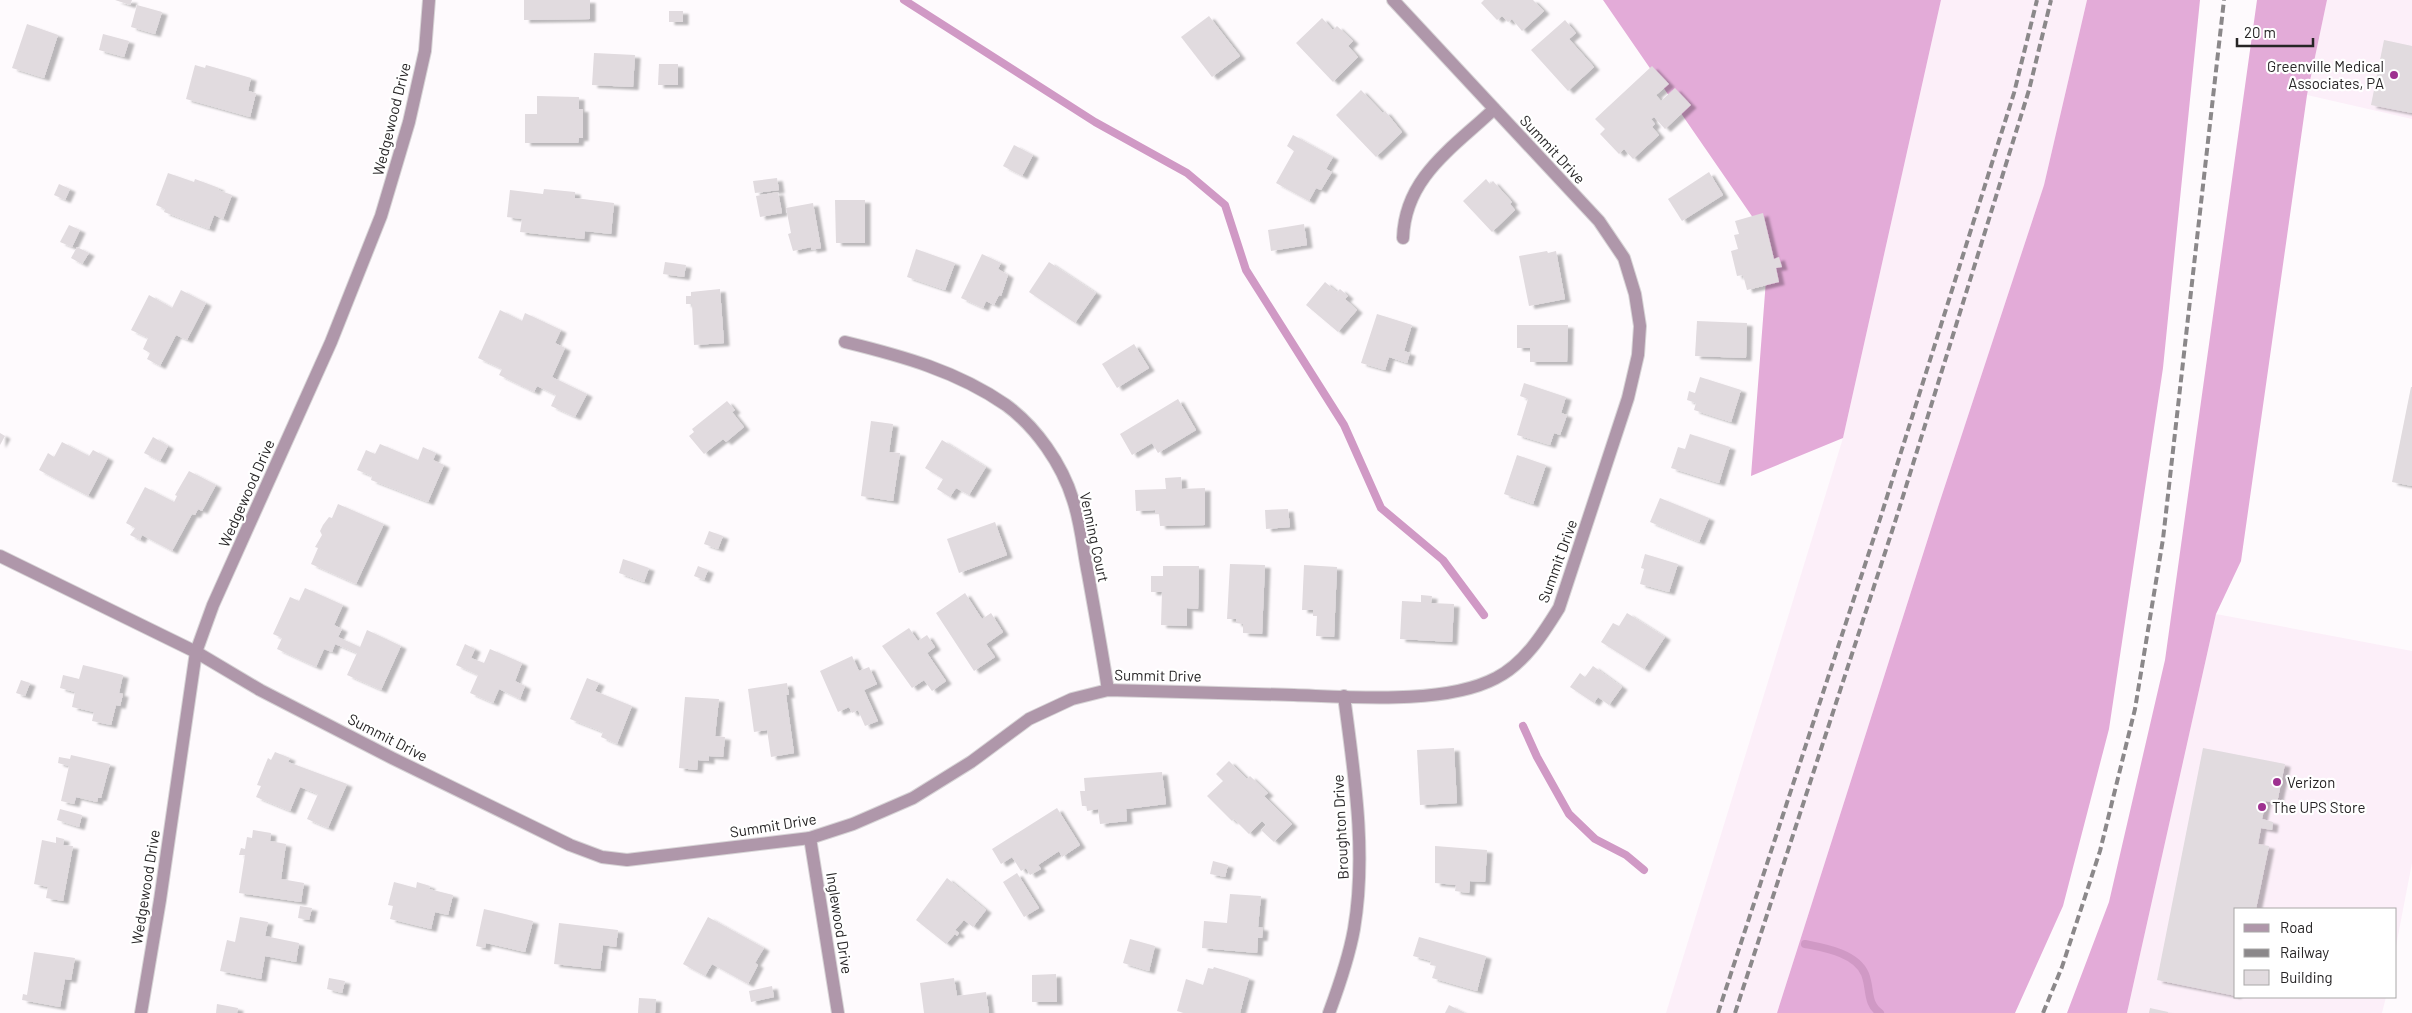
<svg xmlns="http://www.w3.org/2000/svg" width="2412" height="1013" viewBox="0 0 2412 1013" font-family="Barlow,sans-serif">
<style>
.built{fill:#fceff9}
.forest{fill:#e3abd8}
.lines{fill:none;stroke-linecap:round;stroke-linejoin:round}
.stream{stroke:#d099c5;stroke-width:8}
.building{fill:#e1dbdf;filter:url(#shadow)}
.street-casing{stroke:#d7d4d6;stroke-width:14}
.street{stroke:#af97aa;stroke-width:12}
.rail{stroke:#8b888a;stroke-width:4;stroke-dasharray:8 4;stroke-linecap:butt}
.poi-dot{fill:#9e3190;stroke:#fff;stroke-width:2}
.labels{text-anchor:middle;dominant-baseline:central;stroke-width:4.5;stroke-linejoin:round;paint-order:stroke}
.poi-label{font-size:15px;fill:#272526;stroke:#fff;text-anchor:start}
.street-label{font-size:15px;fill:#272526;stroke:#fff}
</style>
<defs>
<filter id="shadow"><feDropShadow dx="5.5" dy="3" stdDeviation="1" flood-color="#0004"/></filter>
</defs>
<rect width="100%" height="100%" fill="#fefafd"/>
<g class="built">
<path d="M1941,0h146l-43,185 -106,322 -161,506h-111l177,-575z"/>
<path d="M2327,0h85v119l-105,-24z"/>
<path d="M2216,614l196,37v212l-16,83v-37h-160v88h150l-4,16h-255z"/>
</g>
<g class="forest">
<path d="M1603,0h338l-98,438 -92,38 18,-235z"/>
<path d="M2087,0h113l-37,368 -54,361 -46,177 -48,107h-238l161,-506 106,-322z"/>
<path d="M2257,0h70l-20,95 -66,466 -25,53 -89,399h-60l42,-111 56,-242z"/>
</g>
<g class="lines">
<g class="stream">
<path d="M904,0l191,122 92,51 38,32 21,65 98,155 37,83 62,52 41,55"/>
<path d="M1523,726l14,31 32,57 26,25 31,16 18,15"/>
<path d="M1805,944c20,4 51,9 60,30 6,15 1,29 15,39"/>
</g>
</g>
<g class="building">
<path d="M115,0h17l-2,5z"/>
<path d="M524,0h66v19l-66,1z"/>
<path d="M1484,0h49l11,11 -22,20 -10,-12 -4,3 -6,-6 -5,4 -16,-17z"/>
<path d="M137,5l25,7 -7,22 -24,-7z"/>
<rect x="669" y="11" width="14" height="11"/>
<path d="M1209,16l31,40 -28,21 -31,-40z"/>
<path d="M1322,18l11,12 4,-4 16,15 -5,5 10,11 -25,25 -37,-39z"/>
<path d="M1565,20l11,13 -7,6 25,28 -26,24 -37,-41z"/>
<path d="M27,24l31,11 -14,43 -32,-10z"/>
<path d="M103,34l26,7 -5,16 -25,-7z"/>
<path d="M2384,40l28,6v67l-41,-8z"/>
<path d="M594,53l41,2 -2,32 -41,-2z"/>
<path d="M659,64h19v21h-20z"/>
<path d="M195,65l10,3 1,-3 45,13 -3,13 8,2 -6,24 -64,-18z"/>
<path d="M1652,66l17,18 -13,11 5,6 14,-13 16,17 -26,24 -11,-12 -3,2 4,5 -3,3 7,8 -26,24 -9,-10 -5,5 -19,-20 5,-5 -10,-10z"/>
<path d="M1361,90l22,23 2,-2 17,21 -26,25 -40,-42z"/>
<path d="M537,96l42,1v12h4v29h-4l-1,5h-53v-29h12z"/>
<path d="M1293,135l40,22 -7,12 6,3 -11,18 -5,-2 -7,13 -33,-18 18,-32 -7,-5z"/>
<path d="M1014,145l19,10 -11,21 -19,-10z"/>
<path d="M1709,172l14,23 -41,26 -14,-22z"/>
<path d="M168,173l26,9 1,-3 24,9 -1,2 14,5 -9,24 -9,-4 -5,14 -45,-17 1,-3 -9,-4z"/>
<path d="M777,178l2,12 -24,3 -2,-12z"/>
<path d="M1486,179l4,5 3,-3 19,21 -2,2 5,6 -23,22 -29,-31z"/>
<path d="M59,184l11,5 -5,11 -11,-5z"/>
<path d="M544,189l31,3v6l39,5 -3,31 -26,-3 -1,8 -64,-7 2,-13 -15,-2 3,-27 33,4z"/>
<path d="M778,192l4,21 -22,4 -4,-21z"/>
<path d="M835,200h30v43h-29z"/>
<path d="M813,203l8,45 -10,2v-3l-18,4 -5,-17 3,-1 -5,-25z"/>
<path d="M1763,213l11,46 5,-2 3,10 -6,1 3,14 -32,8 -4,-15 -6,1 -6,-25 7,-2 -4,-14 5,-1 -4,-13z"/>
<path d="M1304,224l3,21 -36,6 -3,-21z"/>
<path d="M69,225l11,5 -8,17 -12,-5z"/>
<path d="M77,247l12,6 -7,11 -11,-6z"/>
<path d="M916,249l39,14 -10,27 -38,-13z"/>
<path d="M1547,251l1,2 8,-2 9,48 -36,7 -10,-50z"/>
<path d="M982,254l19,9 -3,6 10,6 -7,21 -2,-1 -5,10 -8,-4 -3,7 -22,-10z"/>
<path d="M665,262l21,3 -2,12 -21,-3z"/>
<path d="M1049,262l47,31 -21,30 -46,-31z"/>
<path d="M1325,282l12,10 3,-3 8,7 -3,3 12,11 -19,22 -32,-27z"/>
<path d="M720,289l4,54 -30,2 -2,-41h-6v-8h5v-4z"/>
<path d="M181,290l25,13 -19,37 -11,-5 -16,31 -13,-7 3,-6 -7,-4 5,-11 -17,-8 18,-35 23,13z"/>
<path d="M500,310l22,11 3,-8 36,17 -6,13 10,5 -13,29 35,17 -12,23 -24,-11 5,-11 -19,-9 -3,6 -35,-17 3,-6 -24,-11z"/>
<path d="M1377,314l35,11 -8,26 6,2 -3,10 -18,-6 -4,13 -24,-7z"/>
<path d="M1697,321l50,2 -1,35 -51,-2z"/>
<path d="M1517,325h51l-1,37h-37v-14h-13z"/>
<path d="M1134,344l15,24 -32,20 -15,-24z"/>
<path d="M1700,377l41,13 -10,32 -37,-12 2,-7 -9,-3 2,-9 6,2z"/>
<path d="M1524,383l42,14 -5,16 6,2 -7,20 -6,-2 -4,12 -33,-10 11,-36 -8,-3z"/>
<path d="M2411,387h1v99l-20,-4z"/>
<path d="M1178,399l18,31 -38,23 -6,-10 -20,12 -12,-21z"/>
<path d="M727,401l8,9 -3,2 12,15 -18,15 -3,-3 -19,15 -15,-18 5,-4 -2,-3z"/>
<path d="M871,421l22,3 -4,28 11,1 -7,48 -32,-5z"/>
<path d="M0,433l5,3 -5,9z"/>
<path d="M1690,434l40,13 -11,36 -48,-15 7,-21 7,2z"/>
<path d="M153,437l15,9 -8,15 -16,-8z"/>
<path d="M942,440l44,27 -17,28 -13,-7 -6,9 -13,-8 6,-10 -18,-11z"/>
<path d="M62,442l27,14 4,-6 15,8 -20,38 -49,-26 9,-17 6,4z"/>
<path d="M380,444l38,16 5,-13 13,6 -3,7 11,5 -16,37 -57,-22 1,-4 -15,-6 9,-20 9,4z"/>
<path d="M1517,455l29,10 -13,39 -29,-10z"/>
<path d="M189,471l27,14 -14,26 -4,-2 -3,6 -3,-1 -20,37 -30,-16 -2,5 -10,-5 5,-7 -9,-5 19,-36 29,15 3,-6 -2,-1z"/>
<path d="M1181,477l1,12 23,-1v37l-45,1 -1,-12h-4v-4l-19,1 -1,-21 31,-1 -1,-11z"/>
<path d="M1660,498l49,20 -10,24 -49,-20z"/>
<path d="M338,504l46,20 -28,60 -45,-20 7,-16 -3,-1 7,-12 -2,-4 3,-6 6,-8 3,1z"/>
<path d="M1288,509l2,18 -24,2 -1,-19z"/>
<path d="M995,522l12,33 -48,18 -12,-34z"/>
<path d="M709,531l14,5 -5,13 -14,-5z"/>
<path d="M1645,554l33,10 -9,28 -29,-8 4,-15 -3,-1z"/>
<path d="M623,559l26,9 -5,14 -25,-9z"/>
<path d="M1230,564l35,1 -3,69 -19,-1v-9l-7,-1v-4h-9z"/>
<path d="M1304,565l33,2 -3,70 -18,-1 1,-20h-4v-6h-11z"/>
<path d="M698,566l10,4 -4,10 -10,-4z"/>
<path d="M1163,566h36l-1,43 -11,-1v18l-26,-1 1,-33h-11v-16h12z"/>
<path d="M305,588l38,17 -9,20 8,4 -4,8 22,10 7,-17 34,16 -20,44 -34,-15 10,-22 -22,-9 -3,8 -8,-3 -8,18 -39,-18 5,-11 -9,-4 17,-37 9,4z"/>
<path d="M965,593l17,26 9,-6 12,19 -17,12 9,13 -21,14 -38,-58z"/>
<path d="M1421,595l11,1 -1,7 23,1 -2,38 -52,-3 2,-38 19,1z"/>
<path d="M1627,613l38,24 -21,32 -43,-27 12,-19 6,3z"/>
<path d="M909,628l9,13 9,-6 8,12 -8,6 19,28 -14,10 -8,-11 -12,8 -30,-42z"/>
<path d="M465,644l10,5 -4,9 13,5 6,-14 32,14 -7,18 10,5 -5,13 -21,-10 -6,14 -23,-10 8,-18 -22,-10z"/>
<path d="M852,656l7,15 10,-4 8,17 -13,6 14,31 -13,5 -7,-16 -6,3 -3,-6 -11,5 -18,-41z"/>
<path d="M83,665l40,10 -4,18 4,1 -3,12 -4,-1 -5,20 -19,-4 2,-9 -22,-5 3,-15 -15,-4 3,-13 16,4z"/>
<path d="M1593,666l29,21 -13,18 -11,-8 -4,6 -24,-16 10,-14 5,4z"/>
<path d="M587,678l12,5 -4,8 37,15 -15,38 -16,-7 2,-5 -33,-13z"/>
<path d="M21,680l9,3 -5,13 -9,-3z"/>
<path d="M787,683l2,12h-3l8,58 -23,4 -4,-27 -13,2 -6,-43z"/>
<path d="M685,697l34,2 -4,37 10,1 -2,20 -14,-1v5l-11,-1 -1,10 -18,-2z"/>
<path d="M1454,748l3,55 -37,2 -3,-55z"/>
<path d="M2203,748l82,16 -8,39 -11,-2 -4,18 11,3 -1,8 -11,-2 -3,16 11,2 -13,63h-20v87l-79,-16z"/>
<path d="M275,752l15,6 -2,4 59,22 -19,44 -21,-9 11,-25 -18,-7 -10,24 -34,-14 5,-11 -4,-1 11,-27 3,2z"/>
<path d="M71,755l39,9 -9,34h-3l-1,4 -21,-5 -2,7 -13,-3 8,-35 -11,-3 1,-6 11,2z"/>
<path d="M1229,761l18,18 3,-3 18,17 -4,3 28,28 -18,18 -13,-12 5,-5 -4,-4 -13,13 -15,-15 -2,2 -25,-25 16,-15 -7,-7z"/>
<path d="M1162,772l4,32 -40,5 1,12 -27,3 -2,-15 -11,2v-5h-5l-2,-15h5l-1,-13z"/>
<path d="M1057,808l23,37 -18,12 -3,-6 -21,14 3,4 -11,6 -4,-7 -5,3 -9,-14 -11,7 -9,-15z"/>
<path d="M60,809l22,6 -3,12 -22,-7z"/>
<path d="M253,830l18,3 -1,8 16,3 -5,35 23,4 -3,19 -62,-9 6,-38h-6l2,-7 4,1 2,-12 5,1z"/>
<path d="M56,837l8,2 -1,6 10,1 -10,55 -17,-3 2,-11 -14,-3 8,-44 14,3z"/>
<path d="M1435,846l52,4 -2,32 -15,-1 -1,12 -14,-2 1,-6 -21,-2z"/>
<path d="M1213,861l15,4 -3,12 -15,-3z"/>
<path d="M1017,873l22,35 -15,9 -21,-35z"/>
<path d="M947,878l39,32 -13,17 -9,-7 -9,10 4,3 -2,3 -2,-2 -9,10 -30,-24z"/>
<path d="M394,882l22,6 1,-6 13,4 -1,3 24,6 -5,20 -13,-3 -4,17 -41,-10 3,-13 -5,-1z"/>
<path d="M1230,894l31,2 -3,31 5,1 -1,10h-4l-1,15 -55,-5 2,-27 23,2z"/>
<path d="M300,906l12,2 -3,12 -11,-2z"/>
<path d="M484,909l49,12 -8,31 -39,-9 -1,5 -9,-2z"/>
<path d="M240,917l28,5 -3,14 34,7 -3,19 -31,-6 -4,23 -41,-8 7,-31 8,2z"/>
<path d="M708,917l56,31 -9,15 3,2 -10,19 -36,-20 -7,12 -22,-12z"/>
<path d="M559,923l59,7 -2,17 -13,-2 -3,24 -46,-5z"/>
<path d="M1419,937l67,19 -9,35 -45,-13 4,-12 -6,-1 1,-4 -18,-5z"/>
<path d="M1130,939l25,7 -6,25 -26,-8z"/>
<path d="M34,952l41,6 -4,22 -6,-1 -5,28 -38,-7 1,-6 4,1z"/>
<path d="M1214,967l35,11 -9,35h-56l-7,-2 9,-32 17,6 5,-17 5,1z"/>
<path d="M1056,974l1,28h-25v-27z"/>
<path d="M329,978l16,3 -3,12 -15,-4z"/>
<path d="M954,978l3,18 29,-4 3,21h-65l-4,-30z"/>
<path d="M772,986l2,11 -23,5 -2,-11z"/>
<path d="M639,998l17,1 -1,14h-17z"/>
<path d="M217,1004l21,4 -1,5h-21z"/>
<path d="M1449,1005l16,8h-20z"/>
<path d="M2150,1008l18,4v1h-19z"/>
</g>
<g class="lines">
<defs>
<g id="street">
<path d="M1403,238c2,-61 50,-90 91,-129"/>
<path d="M845,342c57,14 112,29 161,63 30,22 56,59 67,95 8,23 10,50 15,74 7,39 14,77 20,116"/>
<path d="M0,556l196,96 64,38 132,68 178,87 32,12 25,3 183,-22 43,-14 60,-26 58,-36 58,-43 43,-20 36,-9c62,2 124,3 186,5 57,2 151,10 202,-17 28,-14 47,-44 63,-70l69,-210 10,-43 2,-29 -5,-32 -11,-36 -25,-37 -206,-221"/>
<path d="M810,838l28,175"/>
<path d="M141,1013l19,-113 36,-248 17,-47 118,-263 50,-126 28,-94 16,-71 4,-51"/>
<path d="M1329,1013c10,-27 20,-56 25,-84 13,-77 0,-156 -10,-233"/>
</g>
</defs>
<use href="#street" class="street-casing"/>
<use href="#street" class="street"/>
<g class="rail">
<path d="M1718,1013l162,-494 134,-426 23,-93"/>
<path d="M1735,1013l160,-491 134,-432 22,-90"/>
<path d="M2043,1013l19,-46 38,-116 35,-142 28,-170 61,-539"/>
</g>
</g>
<g class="poi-dot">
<circle cx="2394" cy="75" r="5"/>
<circle cx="2277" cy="782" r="5"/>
<circle cx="2262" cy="807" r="5"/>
</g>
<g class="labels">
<g class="poi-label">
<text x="2384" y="66" text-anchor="end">Greenville Medical<tspan x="2384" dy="17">Associates, PA</tspan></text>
<text x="2287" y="782">Verizon</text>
<text x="2272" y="807">The UPS Store</text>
</g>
<g class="street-label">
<text transform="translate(391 119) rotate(-76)">Wedgewood Drive</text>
<text transform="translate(1553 149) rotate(47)">Summit Drive</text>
<text transform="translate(246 493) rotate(-66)">Wedgewood Drive</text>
<text transform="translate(1095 537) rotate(78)">Venning Court</text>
<text transform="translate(1557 561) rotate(-70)">Summit Drive</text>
<text transform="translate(1158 675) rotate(1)">Summit Drive</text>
<text transform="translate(388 737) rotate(27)">Summit Drive</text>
<text transform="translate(773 825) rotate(-9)">Summit Drive</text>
<text transform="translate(1340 827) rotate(-93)">Broughton Drive</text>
<text transform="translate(145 887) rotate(-81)">Wedgewood Drive</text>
<text transform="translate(840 923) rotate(81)">Inglewood Drive</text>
</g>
</g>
<rect x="2234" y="908" width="162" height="90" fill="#ffffff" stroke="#a9a8a8"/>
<rect x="2244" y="924" width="25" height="8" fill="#af97aa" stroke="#a9a8a8"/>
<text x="2280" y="933" font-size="15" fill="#272526">Road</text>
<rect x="2244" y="949" width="25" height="8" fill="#8b888a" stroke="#a9a8a8"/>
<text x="2280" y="958" font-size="15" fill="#272526">Railway</text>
<rect x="2244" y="970" width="25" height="15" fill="#e1dbdf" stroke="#a9a8a8"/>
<text x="2280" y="983" font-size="15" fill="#272526">Building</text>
<path d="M2237 38v8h76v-8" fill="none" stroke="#272526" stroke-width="2.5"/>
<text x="2244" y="38" font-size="15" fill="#272526" stroke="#ffffff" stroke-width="4" paint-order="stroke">20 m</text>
</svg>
